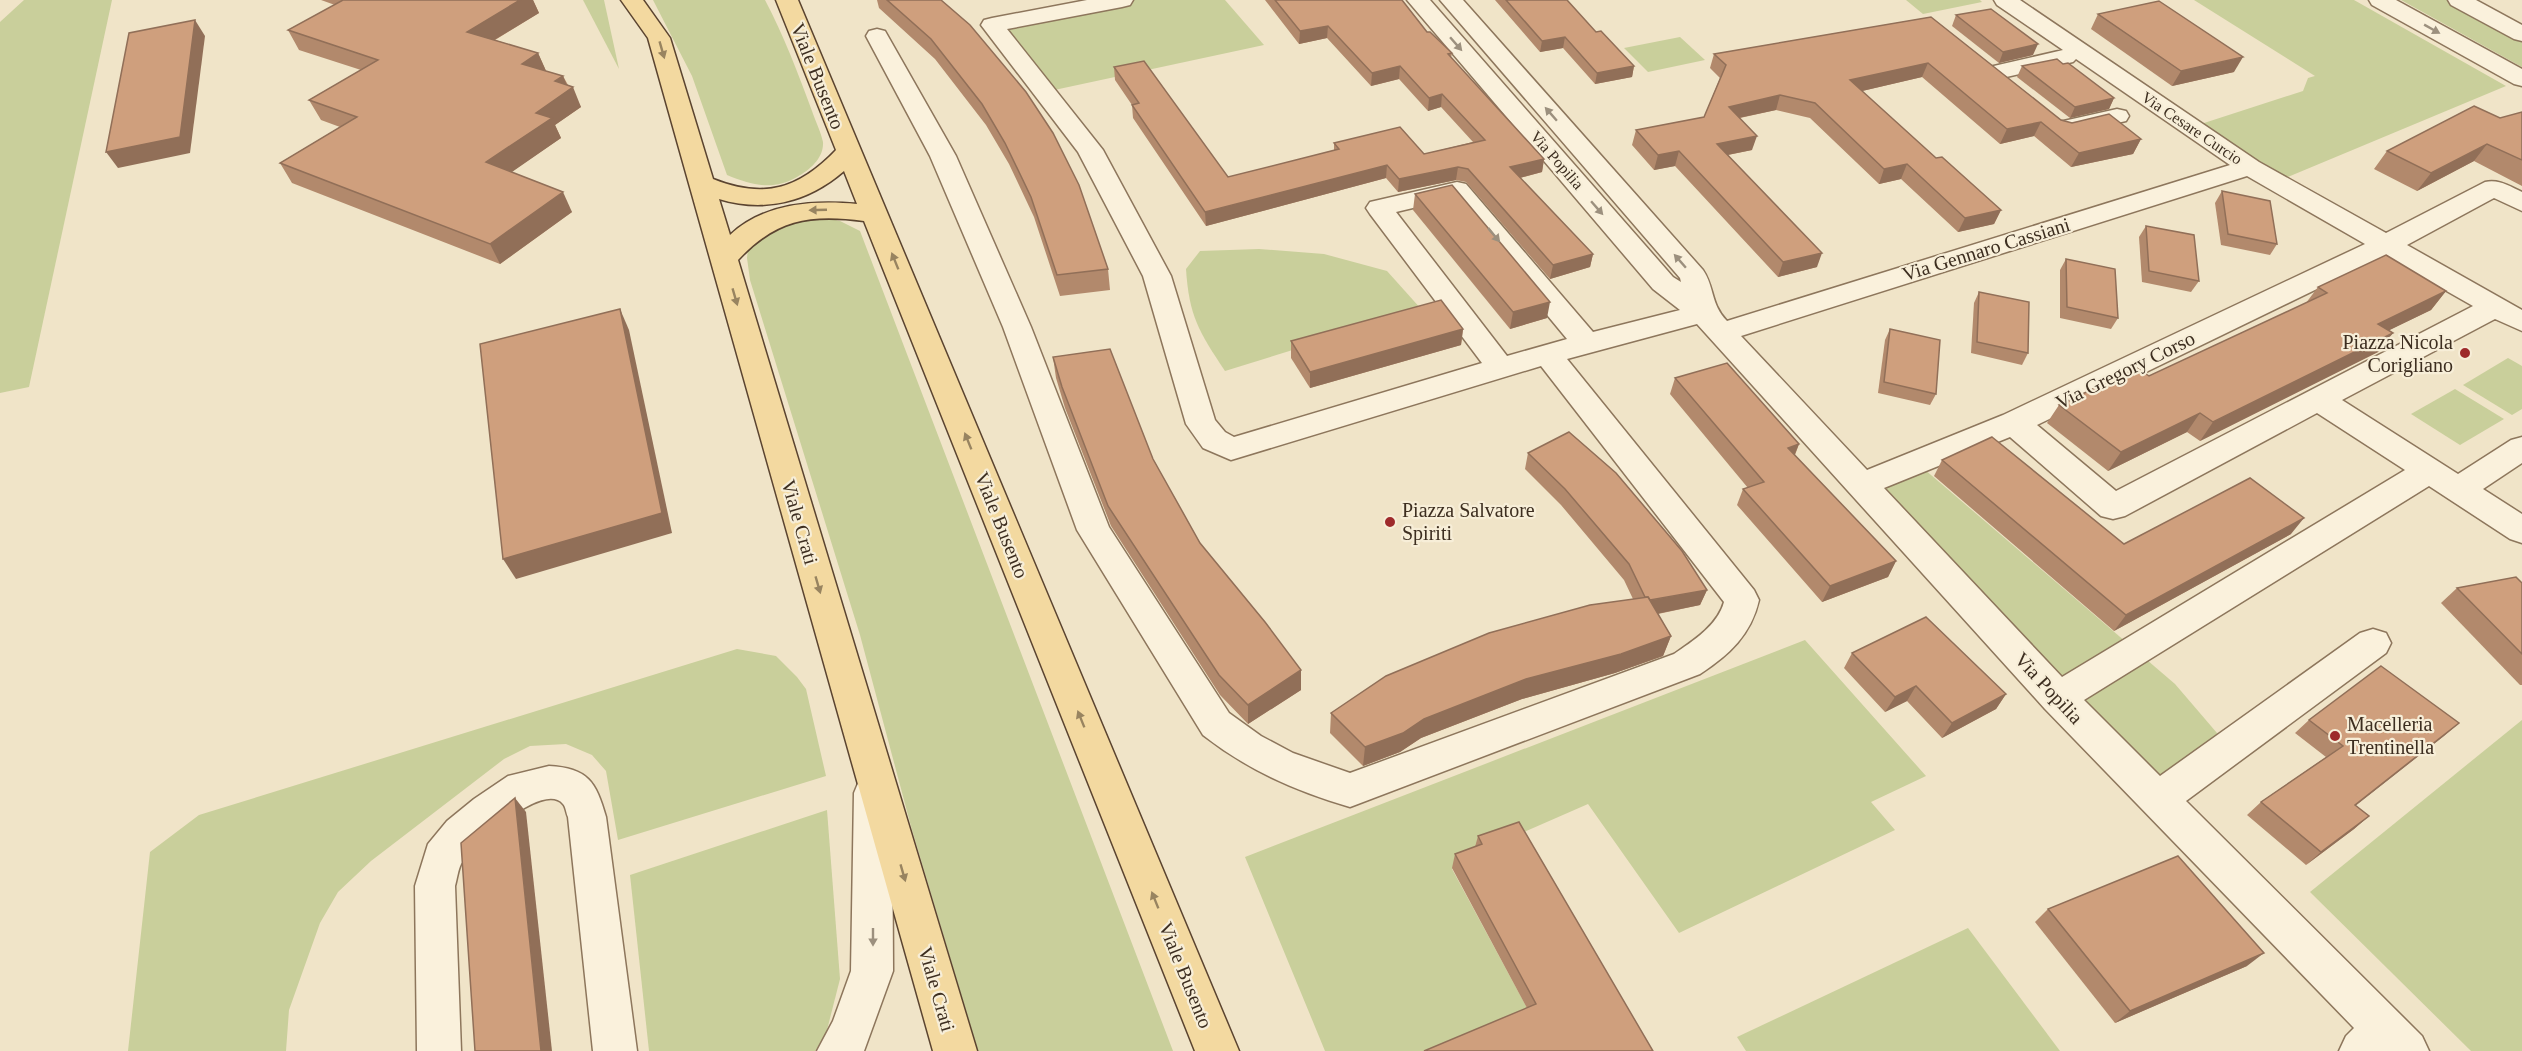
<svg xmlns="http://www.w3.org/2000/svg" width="2522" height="1051" viewBox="0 0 2522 1051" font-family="'Times New Roman',serif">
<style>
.green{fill:#c9cf9b}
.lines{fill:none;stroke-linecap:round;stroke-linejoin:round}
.minor-casing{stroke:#8d765c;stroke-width:3}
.tertiary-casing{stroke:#8d765c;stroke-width:3}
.primary-casing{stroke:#5b4430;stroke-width:3}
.minor{fill:#faf1dc;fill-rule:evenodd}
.tertiary{fill:#faf1dc;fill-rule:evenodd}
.primary{fill:#f3d9a0;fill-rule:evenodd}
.wall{fill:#b2896c}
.shaded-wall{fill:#916f58}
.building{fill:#cf9f7d;stroke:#916f58;stroke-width:1.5}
.oneway{fill:#9c907e}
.oneway2{fill:#988460}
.poi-dot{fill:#9e2a2b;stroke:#f7eed8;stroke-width:2}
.labels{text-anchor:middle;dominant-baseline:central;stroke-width:4.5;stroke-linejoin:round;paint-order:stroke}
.far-street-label{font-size:16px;fill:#3d2e20;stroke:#f7eed8}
.street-label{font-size:20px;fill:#3d2e20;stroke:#f7eed8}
.poi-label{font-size:20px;fill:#3d2e20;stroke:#f7eed8;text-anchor:start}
</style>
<rect width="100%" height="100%" fill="#f0e4c8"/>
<g class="green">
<path d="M24,0h88l-83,387 -29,6v-371z"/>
<path d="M583,0h21l15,69z"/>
<path d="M653,0h112c19,36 33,73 47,111 3,9 9,21 11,31 1,16 -13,28 -26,35 -24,14 -46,8 -70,-2l-35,-99z"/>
<path d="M1122,0h103l39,45 -219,47 -53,-67z"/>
<path d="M1906,0h74l2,2 -59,12z"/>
<path d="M2194,0h160l152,86 -223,93 -82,-55 102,-33 5,-13 7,-2z"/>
<path d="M2401,0h48l73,40v27z"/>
<path d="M1680,37l25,23 -57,12 -24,-24z"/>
<path d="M820,217l20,4 20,10 313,820h-195l-66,-221 -52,-195 -110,-355 -3,-22 1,-9 27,-22z"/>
<path d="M1259,249l65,5 63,17 35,39 -197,61c-26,-39 -36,-55 -39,-102l14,-18z"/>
<path d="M2508,358l14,8v43l-10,6 -49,-30z"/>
<path d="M2455,389l49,30 -44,26 -49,-31z"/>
<path d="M1917,463l258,221 54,63 -71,52 -297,-314z"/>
<path d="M1805,640l121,136 -55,26 24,28 -216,103 -91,-129 -73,32 -63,33 80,148 -82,34h-125l-80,-194z"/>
<path d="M737,649l39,7 21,21 9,12 20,87 -208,64 -12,-69 -14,-16 -26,-11 -36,2 -26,13 -133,102 -33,31 -18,31 -31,87 -3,41h-158l22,-199 49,-37z"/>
<path d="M2522,720v331h-51l-161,-159z"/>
<path d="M827,810l13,169 -14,55 -11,17h-166l-19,-176z"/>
<path d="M1968,928l92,123h-314l-9,-14z"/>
</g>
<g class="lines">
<defs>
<g id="minor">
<path d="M1087,0h46l-3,5 -8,2 -115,22 96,121 68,126 44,144 10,12 9,5 248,-74 -112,-149 -4,-6 4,-6 87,-20 9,2 127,148 87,-22 -27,-21 -246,-289h23l243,277 8,5 -1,-4 -240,-278h23l240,270c12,18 7,33 24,51l503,-156 -154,-106 -3,3 -80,18 -8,-2 -4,-5 4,-5 78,-18 -66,-45 -3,-5h26l239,162 127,71 99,-51c14,-3 24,4 37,10v19l-28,-13 -87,47 115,65v21l-27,-12 -153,81 116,74 53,-34 11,-3v26l-39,26 39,25v29l-12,-4 -81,-53 -345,214 76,76 200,-143 13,-4 13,4 5,10 -5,10 -200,148 236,235 7,15h-90l7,-15 8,-8 -309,-319 -348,-385 -130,35 187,231 5,10c-8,35 -30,55 -59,74l-350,133c-55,-16 -102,-37 -147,-72l-126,-205 -74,-203 -73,-171 -64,-120 3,-5 8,-2 8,2 71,125 75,171 78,200 120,186 32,23 32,17 57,20 324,-119c19,-13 44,-29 50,-52l-183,-236 -310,94 -28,-12 -17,-24 -43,-148 -65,-124 -97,-127 3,-5 8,-2zM2247,176l118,68 -362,171 -136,55 -126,-134zM1451,199l116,140 -60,17 -111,-144zM2385,256l88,50 -357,185 -79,-66zM2317,413l88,57 -343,207 -178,-189 126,-51 91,79 12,3 12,-3z"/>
<path d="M2117,109l9,2 3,5 -3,5 -58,13 -9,-2 -3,-5 3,-5z"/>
<path d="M549,766c39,2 47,16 57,51l31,234h-44l-25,-234c-2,-4 -2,-10 -5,-13 -20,-24 -91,42 -102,60 -3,6 -4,15 -6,22l6,165h-44l-2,-165 13,-42 19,-23 27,-22 34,-23z"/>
<path d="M873,776l14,5 5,12 1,178 -29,80h-47l16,-30 18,-50 3,-178 5,-12z"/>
</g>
<g id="tertiary">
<path d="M2369,0h27l126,69v17l-8,-2 -142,-79z"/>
<path d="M2448,0h28l46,25v16l-8,-2 -63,-34z"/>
</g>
<path id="primary" d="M621,0h22l27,38 43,141c50,20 85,11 123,-29l-60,-150h22l441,1051h-44l-331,-830c-54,-7 -88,-2 -126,39l239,791h-44l-285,-1013zM844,171l13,33c-44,-4 -93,-1 -127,31l-11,-36c46,14 89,3 125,-28z"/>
</defs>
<use href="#minor" class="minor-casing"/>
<use href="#tertiary" class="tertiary-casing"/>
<use href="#primary" class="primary-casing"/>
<use href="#minor" class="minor"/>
<use href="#tertiary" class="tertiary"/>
<use href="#primary" class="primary"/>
</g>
<g class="wall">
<path d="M321,0h212l6,13 -44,27 43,13 8,18 17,5 5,9 13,22 -26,18 6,13 -50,34 61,40 -72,52 -208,-81 -12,-20 60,-36 -19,-7 -12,-20 52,-30 -62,-20 -11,-20 47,-25z"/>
<path d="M877,0h64l167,269 2,21 -50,6 -26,-79 -25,-53 -23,-39 -51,-66 -56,-51z"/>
<path d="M1265,0h137l25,32 25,21 -1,5 93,101 -2,13 -22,6 73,76 -3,13 -40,12 -84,-97 -10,-2 -58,12 -12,-14 -180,48 -73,-108 -1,-13 -17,-25 -1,-13 114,110 106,-26v-8l90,11 49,-12 -32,-35 -13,4 -29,-32 -28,7 -44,-48 -28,6z"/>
<path d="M1495,0h72l29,32 38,34 -2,11 -37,7 -32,-36 -23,4z"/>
<path d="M2098,14l136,58 -62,14 -81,-57z"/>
<path d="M1956,15l77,40 -34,8 -47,-37z"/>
<path d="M1931,17l130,103 80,19 -8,15 -62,13 -37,-31 -34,8 -78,-67 -60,14 74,67 65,52 -7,14 -36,8 -57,-53 -22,5 -69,-66 -34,-8 -36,8 12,32 -24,5 89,112 -39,10 -103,-111 -21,4 -22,-25 4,-15 68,-13 16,-39 -10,-10 4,-14z"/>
<path d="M2063,64l51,34 -5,11 -39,9 -53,-41 5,-11z"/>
<path d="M2522,112v74l-48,-25 -57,30 -43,-22 13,-18z"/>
<path d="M2222,191l55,53 -7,11 -49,-10 -6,-42z"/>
<path d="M1415,194l132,124 -37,11 -97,-119z"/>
<path d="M2146,226l53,55 -8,11 -49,-10 -3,-45z"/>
<path d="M2066,259l52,59 -7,11 -51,-11v-48z"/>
<path d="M2318,287l128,4 -15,19 -42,20 -11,22 -178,89 -13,-9 -79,39 -61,-48 12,-18 90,-29 157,-73z"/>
<path d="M1979,292l49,61 -6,12 -51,-12 3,-50z"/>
<path d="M1463,329l-2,16 -151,43 -19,-30v-17z"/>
<path d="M1890,329l46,65 -6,11 -52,-12 7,-53z"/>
<path d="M1053,357l100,102 47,84 101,147 -53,34 -28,-29 -109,-169 -46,-118 -9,-30z"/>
<path d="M1675,378l124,66 -4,11 101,106 -8,16 -66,25 -85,-97 6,-16 5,-1 -78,-94z"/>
<path d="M1528,453l179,137 -7,15 -42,9 13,22 -8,20 -48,17 -93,26 -101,39 -21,14 -37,14 -33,-33 1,-20 302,-114 -9,-19 -63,-75 -36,-36z"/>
<path d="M1942,460l182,84 167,-10 -177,97 -180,-155z"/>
<path d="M2522,583v102h-2l-79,-82 16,-15z"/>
<path d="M1852,653l154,41 -10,15 -54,29 -35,-37 -22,11 -41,-44z"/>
<path d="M2309,720l150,3 -104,82 14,11 -15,13 -48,36 -59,-50 14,-13 65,-45 -31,-24z"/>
<path d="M1478,836l175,215 -126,-43 -75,-140 3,-14 20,-7z"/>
<path d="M2048,909l199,57 -132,57 -80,-101z"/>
</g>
<g class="shaded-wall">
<path d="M520,0h13l6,13 -63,38 -9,-19z"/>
<path d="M195,20l10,16 -15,117 -72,15 -12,-16z"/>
<path d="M1328,26l-1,12 -28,6 1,-13z"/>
<path d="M1565,37l-2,11 -23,4 2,-11z"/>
<path d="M2038,44l-5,11 -34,8 4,-11z"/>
<path d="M538,53l9,20 -25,-9z"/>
<path d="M2243,57l-9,15 -62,14 9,-15z"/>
<path d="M1928,63l-6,14 -77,18 5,-15z"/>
<path d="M1400,66l-1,13 -28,7 1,-13z"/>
<path d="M1634,66l-2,11 -37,7 2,-11z"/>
<path d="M563,76l6,14 4,-3 8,20 -26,18 6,13 -65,45 -10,-21 50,-49 19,-32z"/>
<path d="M1442,94l-1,13 -13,4 1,-13z"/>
<path d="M1780,95l-4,15 -52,11 5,-14z"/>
<path d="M2114,98l-5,11 -39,9 5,-11z"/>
<path d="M2041,122l-7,14 -34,8 7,-15z"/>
<path d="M1757,136l-5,14 -40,8 5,-14z"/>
<path d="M2141,139l-8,15 -62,13 8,-14z"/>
<path d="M2487,144l-13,17 -57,30 14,-18z"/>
<path d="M1679,151l-4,15 -21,4 4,-15z"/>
<path d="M1544,159l-2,13 -34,9 2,-14z"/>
<path d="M1907,164l-6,15 -22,5 5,-15z"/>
<path d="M1387,165l-1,13 -180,48 -1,-14z"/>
<path d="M1458,167l-2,13 -58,12 1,-13z"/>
<path d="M563,192l9,20 -72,52 -10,-20z"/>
<path d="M2001,210l-7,14 -36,8 7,-14z"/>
<path d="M1822,253l-5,14 -39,10 5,-15z"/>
<path d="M1593,254l-3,13 -40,12 3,-14z"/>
<path d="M2446,291l-15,19 -68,33 15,-19z"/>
<path d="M1550,302l-3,16 -37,11 3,-17z"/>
<path d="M620,309l9,21 43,203 -156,46 -13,-20z"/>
<path d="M1463,329l-2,16 -151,43v-16z"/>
<path d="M2393,333l-15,19 -178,89 13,-19z"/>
<path d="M2200,413l-13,19 -79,39 13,-19z"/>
<path d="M1799,444l-7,17 -4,-13z"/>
<path d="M2304,518l-13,16 -177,97 12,-16z"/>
<path d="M1896,561l-8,16 -66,25 8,-16z"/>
<path d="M1707,590l-7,15 -59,12 6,-16z"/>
<path d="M1671,636l-8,20 -48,17 -93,26 -101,39 -21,14 -37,14 2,-19 59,-28 102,-40z"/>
<path d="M1301,670v20l-53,34v-19z"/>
<path d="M1916,686l-9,15 -22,11 10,-15z"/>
<path d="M2006,694l-10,15 -54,29 10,-15z"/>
<path d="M2459,723l-15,13 -104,82 15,-13z"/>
<path d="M515,798l11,14 26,239h-11z"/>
<path d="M2369,816l-15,13 -48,36 15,-13z"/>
<path d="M2264,953l-17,13 -132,57 15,-12z"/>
</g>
<g class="building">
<path d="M343,0h177l-53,32 71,21 -16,11 41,12 -8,5 18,6 -37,26 16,5 -66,44 77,30 -73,52 -210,-81 77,-46 -48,-17 69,-40 -90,-30z"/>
<path d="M887,0h54l29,25 56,67 27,41 26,52 29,84 -51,6 -26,-78 -26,-54 -23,-39 -51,-65z"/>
<path d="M1275,0h127l25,32h3l22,21 -4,1 96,105 -34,8 83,87 -40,11 -85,-96 -10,-2 -59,12 -12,-14 -182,47 -73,-107 7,-2 -25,-36 30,-6 84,116 111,-28 -5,-6 66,-16 24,27 61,-14 -43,-46 -13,4 -29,-32 -28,7 -44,-47 -28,5z"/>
<path d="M1506,0h61l29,32 5,-1 33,35 -37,7 -32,-36 -23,4z"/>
<path d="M2159,1l84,56 -62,14 -83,-57z"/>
<path d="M1991,9l47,35 -35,8 -47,-37z"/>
<path d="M1931,17l130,103 11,3 37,-9 32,25 -62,14 -38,-31 -34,7 -79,-66 -78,17 86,78 6,-1 59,53 -36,8 -58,-54 -23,5 -69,-66 -35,-8 -51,12 28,29 -40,8 105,109 -39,9 -104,-111 -21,4 -22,-25 68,-13 22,-52 -12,-11z"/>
<path d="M195,20l-15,117 -74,15 23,-119z"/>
<path d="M2057,59l6,5 5,-1 46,35 -39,9 -53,-41z"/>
<path d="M2474,106l26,12 22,-6v48l-35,-16 -56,29 -44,-22z"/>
<path d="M1452,185l98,117 -37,10 -98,-118z"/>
<path d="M2222,191l48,10 7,43 -49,-10z"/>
<path d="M2146,226l48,9 5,46 -50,-10z"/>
<path d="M2386,255l60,36 -68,33 15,9 -180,89 -13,-9 -79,39 -62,-47 78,-37 12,8 178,-83 -9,-6z"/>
<path d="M2066,259l49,10 3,49 -51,-11z"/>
<path d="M1979,292l50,10 -1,51 -51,-11z"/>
<path d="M1441,300l22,29 -153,43 -19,-31z"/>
<path d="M620,309l42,204 -159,46 -23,-215z"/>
<path d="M1890,329l50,11 -4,54 -52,-12z"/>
<path d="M1110,349l43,110 47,84 65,79 36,48 -53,35 -29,-30 -111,-169 -46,-119 -9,-30z"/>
<path d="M1727,363l72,81 -11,4 108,113 -66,25 -87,-97 21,-7 -89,-104z"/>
<path d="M1569,432l47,41 66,78 25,39 -57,10 -2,-3h-3l-16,-33 -64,-75 -37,-36z"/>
<path d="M1992,437l132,107 126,-66 54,40 -178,97 -184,-155z"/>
<path d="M2516,577l6,6v71l-65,-66z"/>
<path d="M1648,597l23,39 -50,18 -95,25 -102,40 -21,14 -38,14 -34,-34 55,-37 103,-43 101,-28z"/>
<path d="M1926,617l80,77 -54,29 -36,-37 -21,11 -43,-44z"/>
<path d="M2381,666l78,57 -104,82 14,11 -48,36 -60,-50 82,-56 -34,-26z"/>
<path d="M515,798l26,253h-66l-14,-208z"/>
<path d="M1519,822l134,229h-229l112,-47 -81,-150 27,-10 -4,-8z"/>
<path d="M2178,856l86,97 -134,58 -82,-102z"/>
</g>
<defs><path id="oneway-solid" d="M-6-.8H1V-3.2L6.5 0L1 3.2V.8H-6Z" transform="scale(1.5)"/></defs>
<g class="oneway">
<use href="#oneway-solid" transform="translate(2432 29) rotate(29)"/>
<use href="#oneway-solid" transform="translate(1456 44) rotate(49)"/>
<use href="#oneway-solid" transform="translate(1551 114) rotate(-131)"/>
<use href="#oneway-solid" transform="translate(1597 208) rotate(49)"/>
<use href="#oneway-solid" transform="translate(1494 235) rotate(50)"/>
<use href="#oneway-solid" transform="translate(1680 261) rotate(-131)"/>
<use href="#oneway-solid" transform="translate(873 937) rotate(90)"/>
</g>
<g class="oneway2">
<use href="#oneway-solid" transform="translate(662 50) rotate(74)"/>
<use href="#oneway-solid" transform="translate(818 210) rotate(178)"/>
<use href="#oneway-solid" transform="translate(895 261) rotate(-112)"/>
<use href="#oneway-solid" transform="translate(735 297) rotate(74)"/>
<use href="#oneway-solid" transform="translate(968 441) rotate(-112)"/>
<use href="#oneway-solid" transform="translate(818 585) rotate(74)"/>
<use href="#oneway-solid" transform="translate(1081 719) rotate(-112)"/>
<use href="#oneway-solid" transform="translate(903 873) rotate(74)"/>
<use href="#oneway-solid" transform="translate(1155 900) rotate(-112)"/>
</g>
<g class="poi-dot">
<circle cx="2465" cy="353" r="6"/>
<circle cx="1390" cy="522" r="6"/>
<circle cx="2335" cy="736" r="6"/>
</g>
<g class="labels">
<g class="far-street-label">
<text transform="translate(2192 128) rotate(34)">Via Cesare Curcio</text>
<text transform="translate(1557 160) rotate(49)">Via Popilia</text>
</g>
<g class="street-label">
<text transform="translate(818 76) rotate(68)">Viale Busento</text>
<text transform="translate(1986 249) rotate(-17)">Via Gennaro Cassiani</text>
<text transform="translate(2125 370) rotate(-26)">Via Gregory Corso</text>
<text transform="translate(800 522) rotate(74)">Viale Crati</text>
<text transform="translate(1002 525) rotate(68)">Viale Busento</text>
<text transform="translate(2049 688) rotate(47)">Via Popilia</text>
<text transform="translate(1186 975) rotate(68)">Viale Busento</text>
<text transform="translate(937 989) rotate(74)">Viale Crati</text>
</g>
<g class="poi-label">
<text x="2453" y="342" text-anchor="end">Piazza Nicola<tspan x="2453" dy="23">Corigliano</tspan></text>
<text x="1402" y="510">Piazza Salvatore<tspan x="1402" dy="23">Spiriti</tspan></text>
<text x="2347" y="724">Macelleria<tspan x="2347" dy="23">Trentinella</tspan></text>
</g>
</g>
</svg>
